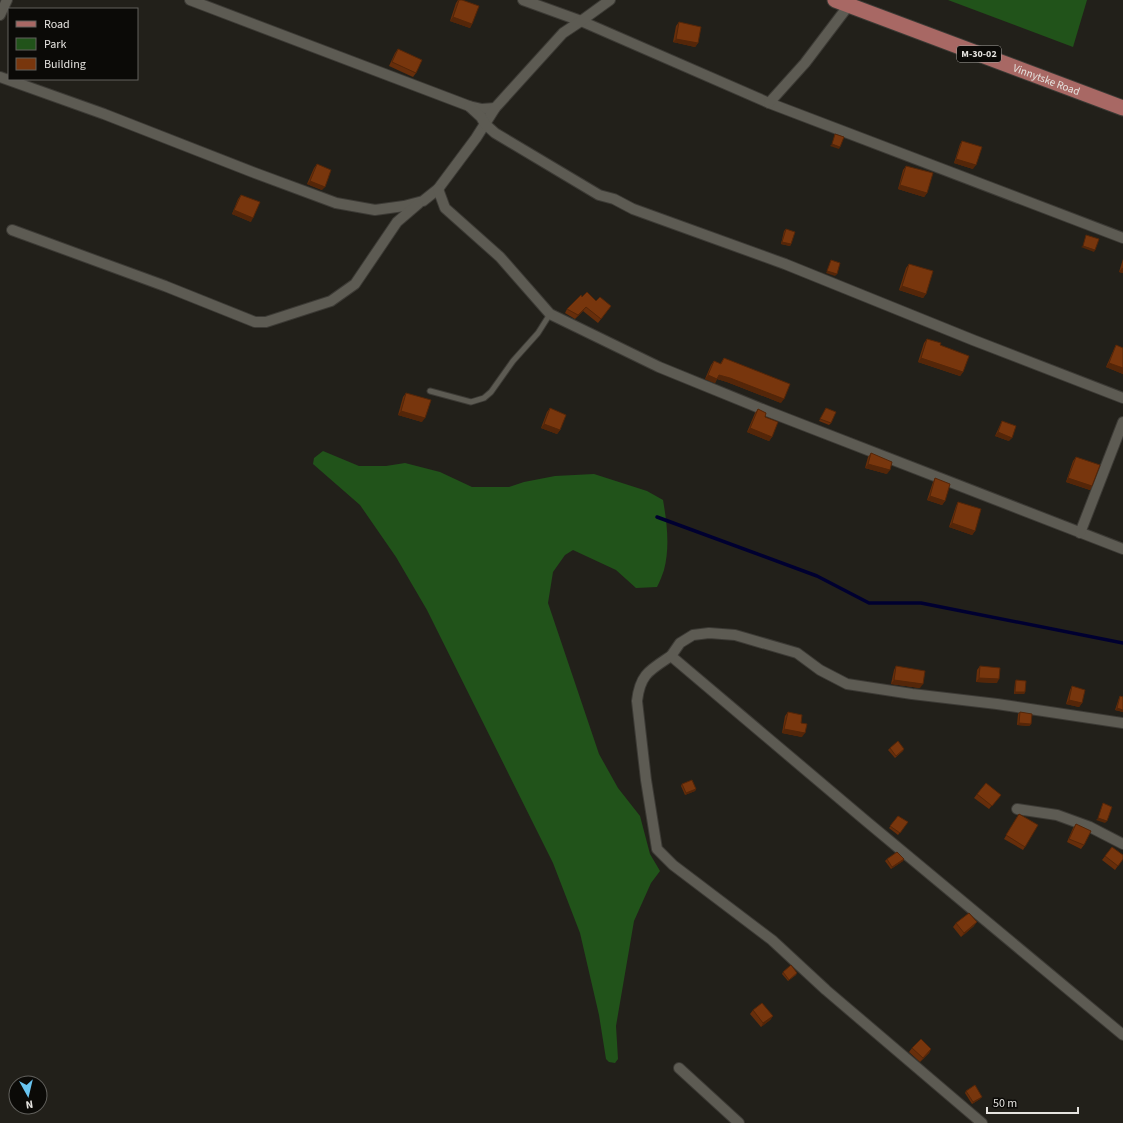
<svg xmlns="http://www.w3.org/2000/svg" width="1123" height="1123" viewBox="0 0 1123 1123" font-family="'Source Sans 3',sans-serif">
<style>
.green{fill:#21531a}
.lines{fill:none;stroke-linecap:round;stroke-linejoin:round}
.stream{stroke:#000030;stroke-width:3.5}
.service-casing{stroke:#3c3a35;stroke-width:7}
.minor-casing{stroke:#3c3a35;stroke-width:12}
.primary-casing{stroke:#3c3a35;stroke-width:17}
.service{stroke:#5d5b53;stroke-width:5}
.minor{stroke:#5d5b53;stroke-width:10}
.primary{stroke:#a86864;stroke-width:15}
.wall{fill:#672e0b}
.shaded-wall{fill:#542609}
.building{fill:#78360d;stroke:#542609}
.labels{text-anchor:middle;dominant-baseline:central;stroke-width:3.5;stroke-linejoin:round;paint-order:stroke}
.shield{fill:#0b0a07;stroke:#a4a29e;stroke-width:1}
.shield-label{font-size:10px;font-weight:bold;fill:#e5e3df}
.street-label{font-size:11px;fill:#e5e3df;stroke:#0b0a07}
</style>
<rect width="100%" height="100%" fill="#22201a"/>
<g class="green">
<path d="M948,0h139l-14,47z"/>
<path d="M323,451l36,15h27l19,-3 35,9 32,15h37l15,-5 31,-6 39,-2 53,17 16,9c4,23 7,47 1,70 -2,6 -4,11 -7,17l-21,1 -20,-18 -43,-20 -8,5 -12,17 -5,31 51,151 19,34 22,28 10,38 10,17 -9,12 -17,38 -18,105 2,33 -3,4 -6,-1 -3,-3 -7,-44 -19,-82 -27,-70 -126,-253 -31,-53 -36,-52 -47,-41 1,-6z"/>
</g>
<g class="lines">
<path class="stream" d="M657,517l160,59 52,27h52l202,40"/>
<defs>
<path id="service" d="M430,391l41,11 13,-4 7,-6 22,-31 25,-28 12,-19"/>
<g id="minor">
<path d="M190,0l279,106 13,3 13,-1"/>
<path d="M523,0l58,21 188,82 354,135"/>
<path d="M0,15l7,-15"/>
<path d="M0,77l104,37 151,59 81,30 39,7 29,-4 19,-5 15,-12 38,-51 19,-30 68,-75 18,-12 29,-21"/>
<path d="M769,103l36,-40 44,-58"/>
<path d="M469,106l12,11 4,7 10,9 104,62 15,4 19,10 152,55 188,76 150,58"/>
<path d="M438,189l7,19 55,49 50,57 109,53 108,44 356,138"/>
<path d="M12,230l153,56 90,36h11l65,-21 24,-17 42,-62 21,-18"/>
<path d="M1080,533l43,-111"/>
<path d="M671,656c-21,14 -31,18 -34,45l9,79 11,69 16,16 99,75 54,50 156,133"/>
<path d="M1123,723l-126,-19 -85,-10 -65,-10 -27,-14 -23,-17 -62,-18 -26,-2 -16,2 -13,8 -9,13 195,165 257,214"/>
<path d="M1017,809l40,6 33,12 33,17"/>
<path d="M679,1068l60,55"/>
</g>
<g id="primary">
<path id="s1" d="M835,0l288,108"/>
</g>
</defs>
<use href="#service" class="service-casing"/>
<use href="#minor" class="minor-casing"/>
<use href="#primary" class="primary-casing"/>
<use href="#service" class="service"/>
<use href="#minor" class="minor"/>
<use href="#primary" class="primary"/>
</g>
<g class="wall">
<path d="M458,0h4l10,24 -2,4 -20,-7 6,-18z"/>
<path d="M679,22l19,21 -3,4 -22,-5 3,-16z"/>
<path d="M398,49l18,24 -3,4 -24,-11 6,-13z"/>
<path d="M962,141l11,28 -19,-6 6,-19z"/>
<path d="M317,164l5,26 -15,-6 7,-16z"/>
<path d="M906,166l21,27 -3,4 -26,-8 5,-19z"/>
<path d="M241,195l10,27 -19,-8 6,-15z"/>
<path d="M786,229l5,15 -1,2 -9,-2 3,-13z"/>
<path d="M1123,259v14l-4,-1z"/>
<path d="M909,264l17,30 -3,4 -24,-8 7,-22z"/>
<path d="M582,297l14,4 15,5 -13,17 -15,-12 -8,8 -10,-6 2,-4z"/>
<path d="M927,339l13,6 23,27 -3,4 -42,-14 6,-19z"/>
<path d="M1116,345l7,3v26l-17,-7 8,-18z"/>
<path d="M724,358l57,45 -54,-21 -10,-3 -2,4 -10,-4 6,-14 3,-4 6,3z"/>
<path d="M406,393l16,29 -24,-7 5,-18z"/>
<path d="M550,408l10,22 -3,4 -16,-6 6,-16z"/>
<path d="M826,408l5,15 -2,2 -10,-4z"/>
<path d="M758,409l7,8 7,20 -3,4 -22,-9 8,-19z"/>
<path d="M1002,421l7,20 -14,-5 5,-11z"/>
<path d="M871,453l16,21 -22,-6 3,-11z"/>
<path d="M1076,457l16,29 -2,4 -24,-8 7,-21z"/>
<path d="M935,478l10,23 -3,4 -15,-5 6,-18z"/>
<path d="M958,502l17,29 -3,4 -23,-8 7,-21z"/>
<path d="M896,666l24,22 -29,-4 3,-14z"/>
<path d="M980,666l17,17 -21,-1 1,-12z"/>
<path d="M1016,680l9,12 -1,2h-10l1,-12z"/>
<path d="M1072,686l10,17 -3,4 -13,-3 4,-14z"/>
<path d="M1120,696l3,1v15l-8,-2 4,-12z"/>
<path d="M788,712l13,11 1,14 -20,-4 3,-17z"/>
<path d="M1020,712l11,12 -2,2 -12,-1 1,-11z"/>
<path d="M890,748l14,1 -1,2 -8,7 -7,-8z"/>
<path d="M682,784l14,5 -1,2 -10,4 -4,-9z"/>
<path d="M977,794l24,1 -12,14 -15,-11z"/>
<path d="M1019,814l6,33 -2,3 -19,-11z"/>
<path d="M898,816l10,6 -10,13 -9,-7z"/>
<path d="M1076,824l8,21 -3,4 -14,-7 6,-14z"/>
<path d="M1112,847l11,12 -8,11 -13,-10z"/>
<path d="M887,859h17l-1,2 -12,8 -6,-8z"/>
<path d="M956,923l18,3 -13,11 -8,-10z"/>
<path d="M783,972l14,1 -1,2 -8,6 -6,-7z"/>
<path d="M753,1010l20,6 -3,4 -9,7 -11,-13z"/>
<path d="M912,1048l19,1 -2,4 -9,9 -11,-10z"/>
<path d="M966,1091l14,8 -8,5 -7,-11z"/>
</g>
<g class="shaded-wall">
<path d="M453,17l19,7 -2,4 -20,-7z"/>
<path d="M676,39l22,4 -3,4 -22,-5z"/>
<path d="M832,144l8,3 -1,2 -9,-3z"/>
<path d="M956,159l20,6 -3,4 -19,-6z"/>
<path d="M310,181l15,6 -3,3 -15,-6z"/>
<path d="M900,185l27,8 -3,4 -26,-8z"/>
<path d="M234,210l19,8 -2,4 -19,-8z"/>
<path d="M782,242l9,2 -1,2 -9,-2z"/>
<path d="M1083,246l12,4 -1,2 -13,-5z"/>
<path d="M1122,268h1v5l-4,-1z"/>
<path d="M827,271l10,3 -2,2 -9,-3z"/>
<path d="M902,286l24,8 -3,4 -24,-8z"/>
<path d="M586,307l-3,4 -8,8 3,-4z"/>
<path d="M921,358l42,14 -3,4 -42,-14z"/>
<path d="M1109,363l14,5v6l-17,-7z"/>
<path d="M708,375h11l11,3 54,21 -3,4 -54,-21 -10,-3 -2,4 -10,-4z"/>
<path d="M401,411l24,7 -3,4 -24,-7z"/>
<path d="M544,424l16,6 -3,4 -16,-6z"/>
<path d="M750,428l22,9 -3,4 -22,-9z"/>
<path d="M998,432l14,6 -3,3 -14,-5z"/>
<path d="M868,464l22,6 -3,4 -22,-6z"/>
<path d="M1068,478l24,8 -2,4 -24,-8z"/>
<path d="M930,496l15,5 -3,4 -15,-5z"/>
<path d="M952,523l23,8 -3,4 -23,-8z"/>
<path d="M979,678l20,1 -2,4 -21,-1z"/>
<path d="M894,680l29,4 -3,4 -29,-4z"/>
<path d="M1015,692h10l-1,2h-10z"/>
<path d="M1069,700l13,3 -3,4 -13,-3z"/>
<path d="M1117,708l6,2v2l-8,-2z"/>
<path d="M1019,723l12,1 -2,2 -12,-1z"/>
<path d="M784,729l21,4 -3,4 -20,-4z"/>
<path d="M696,789l-1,2 -10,4 1,-2z"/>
<path d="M1098,818l9,3 -2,2 -9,-3z"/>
<path d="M904,859l-1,2 -12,8 1,-2z"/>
<path d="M977,922l-3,4 -13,11 3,-4z"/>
<path d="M773,1016l-3,4 -9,7 2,-4z"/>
<path d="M931,1049l-2,4 -9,9 3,-4z"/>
<path d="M982,1097l-2,2 -8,5 1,-2z"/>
</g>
<g class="building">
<path d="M459,0h3l17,6 -7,18 -19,-7z"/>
<path d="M679,22l22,5 -3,16 -22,-4z"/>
<path d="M398,49l24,11 -6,13 -24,-11z"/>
<path d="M835,134l9,3 -4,10 -8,-3z"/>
<path d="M962,141l20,6 -6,18 -20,-6z"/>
<path d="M317,164l14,6 -6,17 -15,-6z"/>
<path d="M906,166l27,7 -6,20 -27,-8z"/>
<path d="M241,195l19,7 -7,16 -19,-8z"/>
<path d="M786,229l9,3 -4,12 -9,-2z"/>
<path d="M1086,235l13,4 -4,11 -12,-4z"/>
<path d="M831,260l9,3 -3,11 -10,-3z"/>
<path d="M909,264l24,7 -7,23 -24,-8z"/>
<path d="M587,292l9,9 4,-4 11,9 -10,13 -15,-12 -8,8 -11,-6 14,-14 1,2z"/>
<path d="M927,339l14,4 -1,2 29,11 -6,16 -42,-14z"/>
<path d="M1116,345l7,3v20l-14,-5z"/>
<path d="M724,358l66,26 -6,15 -54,-21 -11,-3 -2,4 -9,-4 6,-14 7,3z"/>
<path d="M406,393l25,7 -6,18 -24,-7z"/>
<path d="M550,408l16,7 -6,15 -16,-6z"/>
<path d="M826,408l10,4 -5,11 -11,-4z"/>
<path d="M758,409l8,4 -1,4 13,5 -6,15 -22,-9z"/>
<path d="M1002,421l14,5 -4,12 -14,-6z"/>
<path d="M871,453l21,9 -2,8 -22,-6z"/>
<path d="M1076,457l24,8 -8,21 -24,-8z"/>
<path d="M935,478l15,6 -5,17 -15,-5z"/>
<path d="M958,502l23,7 -6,22 -23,-8z"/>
<path d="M896,666l29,5 -2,13 -29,-4z"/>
<path d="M980,666l20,2 -1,11 -20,-1z"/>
<path d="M1016,680l10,1 -1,11h-10z"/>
<path d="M1072,686l13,4 -3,13 -13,-3z"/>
<path d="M1120,696l3,1v13l-6,-2z"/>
<path d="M788,712l14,3 -1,8 6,1 -2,9 -21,-4z"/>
<path d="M1020,712l12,2 -1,10 -12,-1z"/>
<path d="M898,741l6,8 -8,7 -6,-8z"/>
<path d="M692,780l4,9 -10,4 -4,-9z"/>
<path d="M986,783l15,12 -9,11 -15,-12z"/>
<path d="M1103,803l9,4 -5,14 -9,-3z"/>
<path d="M1019,814l19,11 -13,22 -19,-12z"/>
<path d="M898,816l10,6 -8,11 -10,-7z"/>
<path d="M1076,824l15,7 -7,14 -15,-6z"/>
<path d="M1112,847l11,8v4l-5,7 -13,-10z"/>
<path d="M897,852l7,7 -12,8 -5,-8z"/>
<path d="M969,913l8,9 -13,11 -8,-10z"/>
<path d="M791,965l6,8 -8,7 -6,-8z"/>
<path d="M762,1003l11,13 -10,7 -10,-13z"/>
<path d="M921,1039l10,10 -8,9 -11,-10z"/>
<path d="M975,1085l7,12 -9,5 -7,-11z"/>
</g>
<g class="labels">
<rect class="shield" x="957" y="46" width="44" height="16" rx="3"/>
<g class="shield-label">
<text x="979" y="54">М-30-02</text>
</g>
<g class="street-label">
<text stroke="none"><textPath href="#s1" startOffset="226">Vinnytske Road</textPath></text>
</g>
</g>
<rect x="8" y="8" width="130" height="72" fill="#0b0a07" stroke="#62615d"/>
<rect x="16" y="21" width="20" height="6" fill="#a86864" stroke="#62615d"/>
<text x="44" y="28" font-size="12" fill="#e5e3df">Road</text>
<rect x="16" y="38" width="20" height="12" fill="#21531a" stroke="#62615d"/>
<text x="44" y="48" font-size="12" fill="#e5e3df">Park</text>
<rect x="16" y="58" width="20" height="12" fill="#78360d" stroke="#62615d"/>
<text x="44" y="68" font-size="12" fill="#e5e3df">Building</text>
<g transform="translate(28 1095) rotate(172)"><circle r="19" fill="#0b0a07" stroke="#62615d"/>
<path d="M0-3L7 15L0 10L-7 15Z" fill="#68c4f0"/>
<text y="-6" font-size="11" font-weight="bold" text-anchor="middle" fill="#e5e3df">N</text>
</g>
<path d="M987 1107v6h91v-6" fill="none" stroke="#e5e3df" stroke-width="2"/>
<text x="993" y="1107" font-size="12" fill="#e5e3df" stroke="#0b0a07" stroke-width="3" paint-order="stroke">50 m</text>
</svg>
